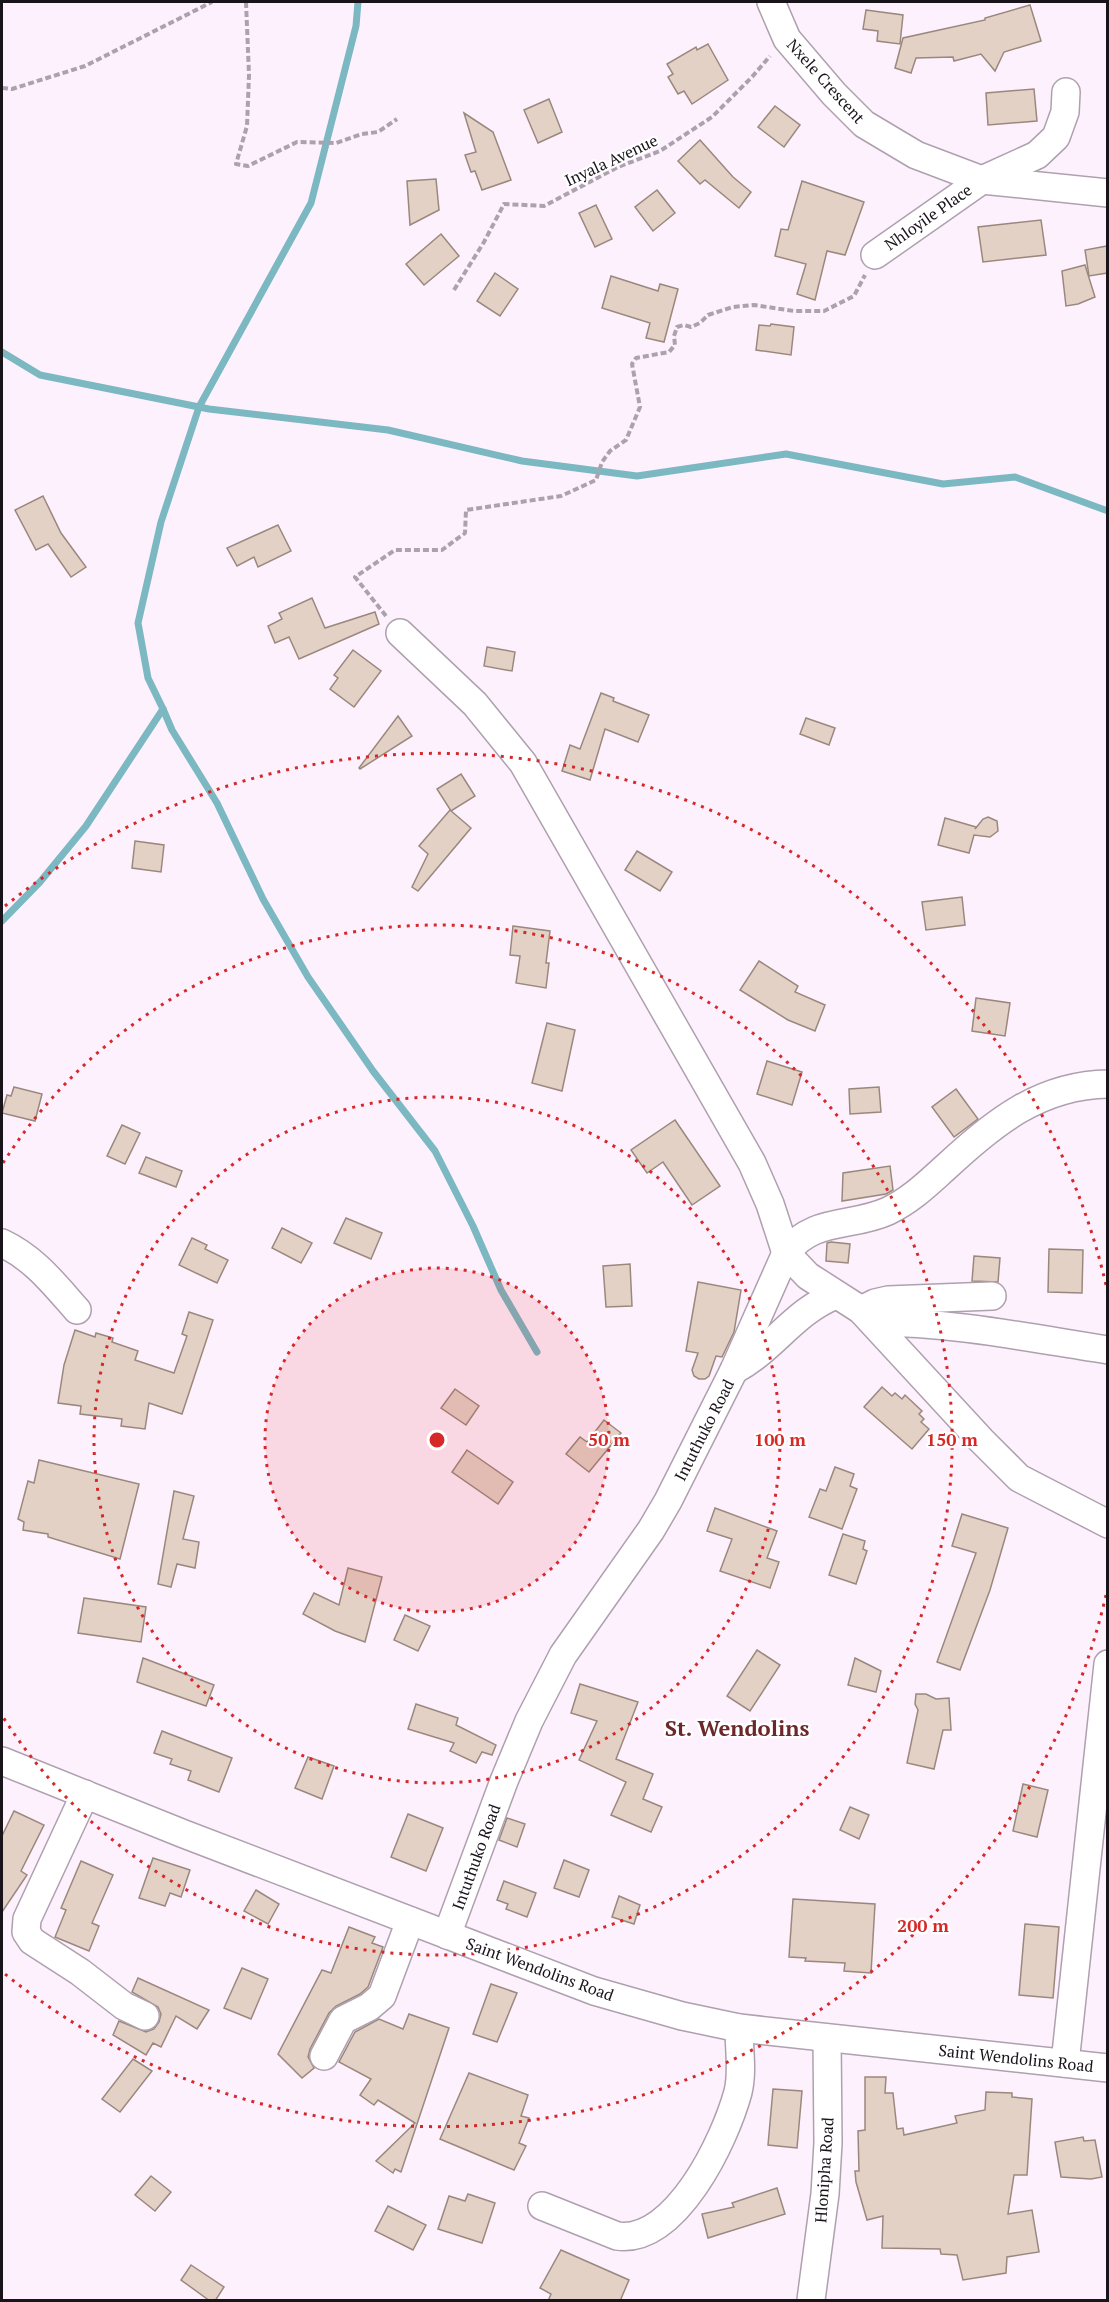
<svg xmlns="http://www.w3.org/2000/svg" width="1109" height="2302" viewBox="0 0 1109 2302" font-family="'PT Serif',serif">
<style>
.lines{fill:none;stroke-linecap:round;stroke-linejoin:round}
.stream{stroke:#7cb8c2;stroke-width:7}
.building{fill:#e4d1c6;stroke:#9a887e;stroke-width:1.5}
.minor-casing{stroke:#afa0af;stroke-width:30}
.path{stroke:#aca2ad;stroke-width:4;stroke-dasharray:6 3;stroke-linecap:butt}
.minor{stroke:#fff;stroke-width:27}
.ring{fill:none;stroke:#d62828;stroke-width:3;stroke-dasharray:3 6}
.labels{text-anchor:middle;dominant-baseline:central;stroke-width:4.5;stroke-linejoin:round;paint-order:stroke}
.street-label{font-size:16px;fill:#19141a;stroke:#fff}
.district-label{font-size:22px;font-weight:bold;fill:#6d272b;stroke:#fff}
.centre{fill:#d62828;stroke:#fff;stroke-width:3}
.ring-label{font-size:18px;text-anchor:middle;font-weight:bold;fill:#d62828;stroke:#fff;stroke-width:4.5;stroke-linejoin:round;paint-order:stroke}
</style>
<rect width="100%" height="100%" fill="#fef1fe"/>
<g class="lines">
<g class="stream">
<path d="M358,2l-2,24 -45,177 -112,204 -38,115 -23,101 10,55 15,31 9,21 45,73 46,96 45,78 65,94 62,80 38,75 28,64 36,62"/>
<path d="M2,352l38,23 169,34 179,21 134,31 115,15 149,-22 157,30 72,-7 93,34"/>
<path d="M2,921l38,-39 46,-56 77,-117"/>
</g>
</g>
<g class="building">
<path d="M1030,5l11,36 -37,11 -9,19 -14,-17 -27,7 -1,-4 -37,1 -5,15 -16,-5 8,-30 82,-18v-2z"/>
<path d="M866,10l37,5 -3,29 -23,-3 1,-10 -15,-2z"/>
<path d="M708,44l20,36 -36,24 -8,-13 -6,3 -10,-17 5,-3 -6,-10 29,-17 1,3z"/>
<path d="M1034,89l3,32 -49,4 -2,-32z"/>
<path d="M549,99l13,33 -24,11 -14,-33z"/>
<path d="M775,106l25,19 -16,22 -26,-20z"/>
<path d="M464,113l29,19 18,48 -29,10 -7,-19 -4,1 -6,-17 11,-3z"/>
<path d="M700,140l33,37 18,15 -12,16 -34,-28 -5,4 -22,-23z"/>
<path d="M436,179l3,31 -29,15 -3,-44z"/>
<path d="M802,181l62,21 -19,53 -18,-4 -12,49 -18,-6 9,-30 -31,-8 6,-27 7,1z"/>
<path d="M657,190l18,23 -22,18 -18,-24z"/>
<path d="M596,205l16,34 -17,8 -16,-34z"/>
<path d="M1041,220l5,35 -63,7 -5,-35z"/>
<path d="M441,234l18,22 -35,29 -18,-21z"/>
<path d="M1107,246v27l-18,3 -4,-26z"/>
<path d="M1085,265l10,32 -17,7 -12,2 -4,-35z"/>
<path d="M495,273l23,16 -18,27 -23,-15z"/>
<path d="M611,276l47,15 2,-7 18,5 -14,53 -18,-4 4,-15 -48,-15z"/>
<path d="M771,324l23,3 -3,28 -35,-5 3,-25 11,1z"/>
<path d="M43,496l18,37 25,34 -15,10 -23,-33 -12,6 -21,-40z"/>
<path d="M278,525l13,26 -33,16 -4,-10 -17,9 -10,-18z"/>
<path d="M312,598l13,30 50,-16 4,12 -80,35 -10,-22 -14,6 -7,-17 14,-7 -3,-6z"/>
<path d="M487,647l28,5 -3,19 -28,-5z"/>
<path d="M353,650l28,21 -27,36 -24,-18 8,-11 -4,-3z"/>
<path d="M601,693l13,5 -1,3 36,14 -11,27 -33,-13 -15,51 -28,-9 8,-26 10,4z"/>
<path d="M398,716l14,20 -52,33 -1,-1z"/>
<path d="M806,718l29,10 -6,17 -29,-11z"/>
<path d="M461,774l14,22 -24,15 -14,-22z"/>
<path d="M450,810l21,18 -53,63 -6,-4 16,-33 -9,-8z"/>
<path d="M988,817l9,4 1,10 -8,6 -16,-2 -5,18 -31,-8 7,-27 31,9 -1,2 8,-10z"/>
<path d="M135,841l29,4 -3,27 -29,-4z"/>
<path d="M637,851l35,21 -12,19 -35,-21z"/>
<path d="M962,897l3,28 -39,5 -4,-28z"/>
<path d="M513,926l37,5 -4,32h3l-3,25 -30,-5 4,-27 -10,-1z"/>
<path d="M759,961l39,25 -3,6 30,13 -10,26 -27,-11 -48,-30z"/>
<path d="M976,998l34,5 -5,33 -33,-5z"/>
<path d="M547,1023l28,7 -13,61 -30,-8z"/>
<path d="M767,1061l35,11 -10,33 -35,-11z"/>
<path d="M14,1087l28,7 -7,27 -33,-8 5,-18 4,1z"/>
<path d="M879,1087l2,25 -31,2 -1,-25z"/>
<path d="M956,1089l22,30 -24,18 -22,-30z"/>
<path d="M675,1120l45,66 -28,19 -29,-43 -16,11 -16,-23z"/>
<path d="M122,1125l18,8 -15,31 -18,-8z"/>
<path d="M146,1157l36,14 -6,16 -37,-14z"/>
<path d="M890,1166l3,24 -7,4 -44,7 1,-28z"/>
<path d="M346,1218l36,15 -11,26 -37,-16z"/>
<path d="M282,1228l30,15 -11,20 -29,-15z"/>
<path d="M192,1238l15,7 -2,4 23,11 -11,23 -38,-18z"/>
<path d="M831,1242l19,2 -2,19 -22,-2 1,-18z"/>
<path d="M1049,1249l34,1 -1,43 -34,-1z"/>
<path d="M974,1256l26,2 -2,24 -26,-1z"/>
<path d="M630,1264l2,42 -26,1 -3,-41z"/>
<path d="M698,1282l43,8 -7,42 -12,25 -6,-1 -7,20 -4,3h-6l-5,-3 -2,-6 6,-17 -12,-2z"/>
<path d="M189,1312l24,8 -31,94 -33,-11 -4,26 -24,-3 1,-7 -42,-5 1,-8 -23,-3 6,-38 11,-35 20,7 1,-4 17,5 -1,4 26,9 -3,9 39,13 13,-37 -5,-2z"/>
<path d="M882,1387l10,9 3,-3 7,6 3,-4 17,16 -3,3 5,5 -3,3 8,7 -17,20 -48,-42z"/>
<path d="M455,1389l24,17 -13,19 -25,-17z"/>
<path d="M604,1420l17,13 -32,39 -23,-18 14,-17 7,5z"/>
<path d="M467,1450l46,32 -15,22 -46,-32z"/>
<path d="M39,1460l100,24 -19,75 -72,-22v-3l-25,-4 1,-8 -6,-3 10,-38 6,2z"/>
<path d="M835,1467l19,7 -4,12 7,3 -15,40 -33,-12 11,-28 6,2z"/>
<path d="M174,1491l20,5 -11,43 16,3 -4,26 -18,-4 -6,23 -13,-3z"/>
<path d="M715,1508l62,23 -10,27 12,4 -9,26 -50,-17 12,-32 -25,-8z"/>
<path d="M962,1514l46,14 -18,62 -30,80 -23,-8 39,-109 -24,-7z"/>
<path d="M843,1534l22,7 -2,8 4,2 -11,33 -27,-9z"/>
<path d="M348,1568l34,9 -17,65 -30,-11 -32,-17 11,-21 25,12z"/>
<path d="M84,1598l62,9 -5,35 -63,-9z"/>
<path d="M405,1615l25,11 -12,25 -24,-11z"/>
<path d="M757,1650l23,15 -30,46 -23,-15z"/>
<path d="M143,1658l71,27 -8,21 -69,-24z"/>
<path d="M855,1658l26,13 -5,21 -28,-7z"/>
<path d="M580,1684l58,18 -22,57 37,15 -10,25 19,8 -11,25 -40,-17 15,-33 -47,-22 18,-39 -26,-8z"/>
<path d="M916,1694h10l10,5 13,-1 2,32h-8l-9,39 -27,-6 11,-53 -3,-6z"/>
<path d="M416,1704l42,14 -2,7 40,20 -4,10 -10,-3 -6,11 -26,-12 4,-8 -46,-14z"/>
<path d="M162,1731l70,27 -13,34 -31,-12 3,-9 -21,-7 2,-5 -18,-6z"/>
<path d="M308,1757l26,9 -12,33 -27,-11z"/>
<path d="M1023,1784l25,6 -11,47 -24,-6z"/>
<path d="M850,1807l19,8 -10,24 -19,-9z"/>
<path d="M14,1811l30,14 -23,46 6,4 -25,37v-76z"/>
<path d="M408,1814l35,14 -17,43 -35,-14z"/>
<path d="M507,1818l18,6 -8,23 -18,-7z"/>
<path d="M153,1858l37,12 -9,27 -11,-4 -5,13 -26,-8z"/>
<path d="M564,1860l25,10 -10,27 -25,-9z"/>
<path d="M81,1861l32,14 -21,48 7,3 -10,25 -34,-14 11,-27 -5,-2z"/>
<path d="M504,1881l32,12 -9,24 -21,-8 2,-5 -11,-4z"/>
<path d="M256,1890l23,14 -11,20 -24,-13z"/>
<path d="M619,1896l21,9 -6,19 -22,-7z"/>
<path d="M793,1899l82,5 -4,69 -27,-2 1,-8 -40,-2 1,-3 -17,-1z"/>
<path d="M1025,1924l34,3 -6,71 -34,-3z"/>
<path d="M349,1927l26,10 -3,6 11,4 -15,40 -8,7 -24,12 -7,7 -19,36 -2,8 6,11 -12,10 -24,-24 44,-84 9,3z"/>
<path d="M242,1968l26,11 -17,40 -27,-11z"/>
<path d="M138,1978l71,32 -12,19 -21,-13 -15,31 -8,-4 -7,12 -33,-20 6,-14 27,11 8,-3 5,-7 2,-8 -3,-7 -26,-15z"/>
<path d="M491,1984l26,9 -20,49 -24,-8z"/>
<path d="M409,2014l40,14 -48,144 -6,-3 -2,4 -17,-12 39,-38 -37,-23 -4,5 -14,-10 11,-16 -32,-17 16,-30 24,-13 24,10z"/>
<path d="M133,2059l19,12 -32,41 -18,-13z"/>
<path d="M469,2073l59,22 -7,21 8,2 -10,25 7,3 -12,24 -74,-31z"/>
<path d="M865,2077h21l-1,16h8l4,36 6,-1 1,7 53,-12 -2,-7 30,-6 1,-18 26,1v4l20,2 -5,76h-13l-6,39 24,-4 7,42 -32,5 -1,16 -43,7 -6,-25 -16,-1 -1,-5 -58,-1 1,-32 -16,4 -11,-38 -1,-11h4l-1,-40 7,-1z"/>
<path d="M773,2089l29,2 -5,57 -29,-3z"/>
<path d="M1083,2137l1,4 11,-1 7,37 -11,2 -30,-2 -6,-35z"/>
<path d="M151,2176l20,16 -16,19 -20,-16z"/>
<path d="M777,2188l8,26 -77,24 -6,-24 32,-7 -2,-4z"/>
<path d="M468,2194l27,9 -13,40 -44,-14 11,-33 16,5z"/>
<path d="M388,2206l38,19 -13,25 -38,-19z"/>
<path d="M561,2250l68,30 -9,21h-72l3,-7 -11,-6z"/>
<path d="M191,2265l33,22 -9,14h-5l-29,-21z"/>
</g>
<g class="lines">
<defs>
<g id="minor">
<path d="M771,2l16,37 47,55 30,30 52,31 66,25 126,13"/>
<path d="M875,255l107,-75 55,-25 19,-18 9,-25 1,-20"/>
<path d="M400,633l75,71 48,59 229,400 18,41 16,49 22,23 53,34 120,130 38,38 89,46"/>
<path d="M2,1243c32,15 52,41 75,67"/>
<path d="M861,1310l14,-7 13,-3 104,-4"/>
<path d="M873,1322c79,0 157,16 235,28"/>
<path d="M734,1370c40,-21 59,-58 102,-75"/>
<path d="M2,1761l182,73 410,157 88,25 57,12 369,40"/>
<path d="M85,1794l-58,125 -1,13 6,9 48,31 44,34 21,10"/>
<path d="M447,1935l57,-154 25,-60 34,-66 88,-125 17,-29 66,-131 52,-117c27,-36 65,-25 102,-42 23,-11 39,-27 58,-44 47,-44 94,-82 162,-83"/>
<path d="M324,2056l19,-36 26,-13 13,-11 28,-75"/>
<path d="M1065,2063l43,-399"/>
<path d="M542,2206l75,30c59,8 108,-96 121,-144 5,-20 1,-43 1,-64"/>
<path d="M811,2300l14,-106 3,-51 -1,-105"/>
</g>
</defs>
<use href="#minor" class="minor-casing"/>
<g class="path">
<path d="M246,2l3,73 -2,51 -11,38 12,2 49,-24 39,1 26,-9 16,-2 19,-13"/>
<path d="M2,88l10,1 73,-23 127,-64"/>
<path d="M454,290l30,-48 20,-38 40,2 74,-39 42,-16 52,-34 40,-40 18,-21"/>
<path d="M386,616l-31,-39 40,-27h47l23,-17 1,-23 95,-14 35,-16 6,-18 8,-11 16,-11 14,-33 -8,-43 4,-6 33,-6 6,-7 -1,-9 3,-9 7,-2 7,2 9,-4 8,-8 25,-8 21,-2 40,6h30l30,-15 11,-21"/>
</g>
<use href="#minor" class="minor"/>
</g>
<circle cx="437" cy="1440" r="172" fill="#d62828" fill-opacity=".12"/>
<g class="ring">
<circle cx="437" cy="1440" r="172"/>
<circle cx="437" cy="1440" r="343"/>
<path d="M3 1163A515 515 0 1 1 3 1717"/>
<path d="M1106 1595A687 687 0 0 1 5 1974M5 906A687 687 0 0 1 1106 1285"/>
</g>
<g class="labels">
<g class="street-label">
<text transform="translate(826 81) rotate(48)">Nxele Crescent</text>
<text transform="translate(611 160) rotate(-25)">Inyala Avenue</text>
<text transform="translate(928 217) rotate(-35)">Nhloyile Place</text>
<text transform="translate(704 1430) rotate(-63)">Intuthuko Road</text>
<text transform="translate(476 1857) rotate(-70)">Intuthuko Road</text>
<text transform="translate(540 1969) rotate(20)">Saint Wendolins Road</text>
<text transform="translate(1016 2058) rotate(6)">Saint Wendolins Road</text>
<text transform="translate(824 2170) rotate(-86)">Hlonipha Road</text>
</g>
<g class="district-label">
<text x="737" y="1727">St. Wendolins</text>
</g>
</g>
<circle cx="437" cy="1440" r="9" class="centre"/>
<g class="ring-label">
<text x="609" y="1446">50 m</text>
<text x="780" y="1446">100 m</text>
<text x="952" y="1446">150 m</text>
<text x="923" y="1932">200 m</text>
</g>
<rect width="1109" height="2302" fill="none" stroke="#19141a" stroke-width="6"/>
</svg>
